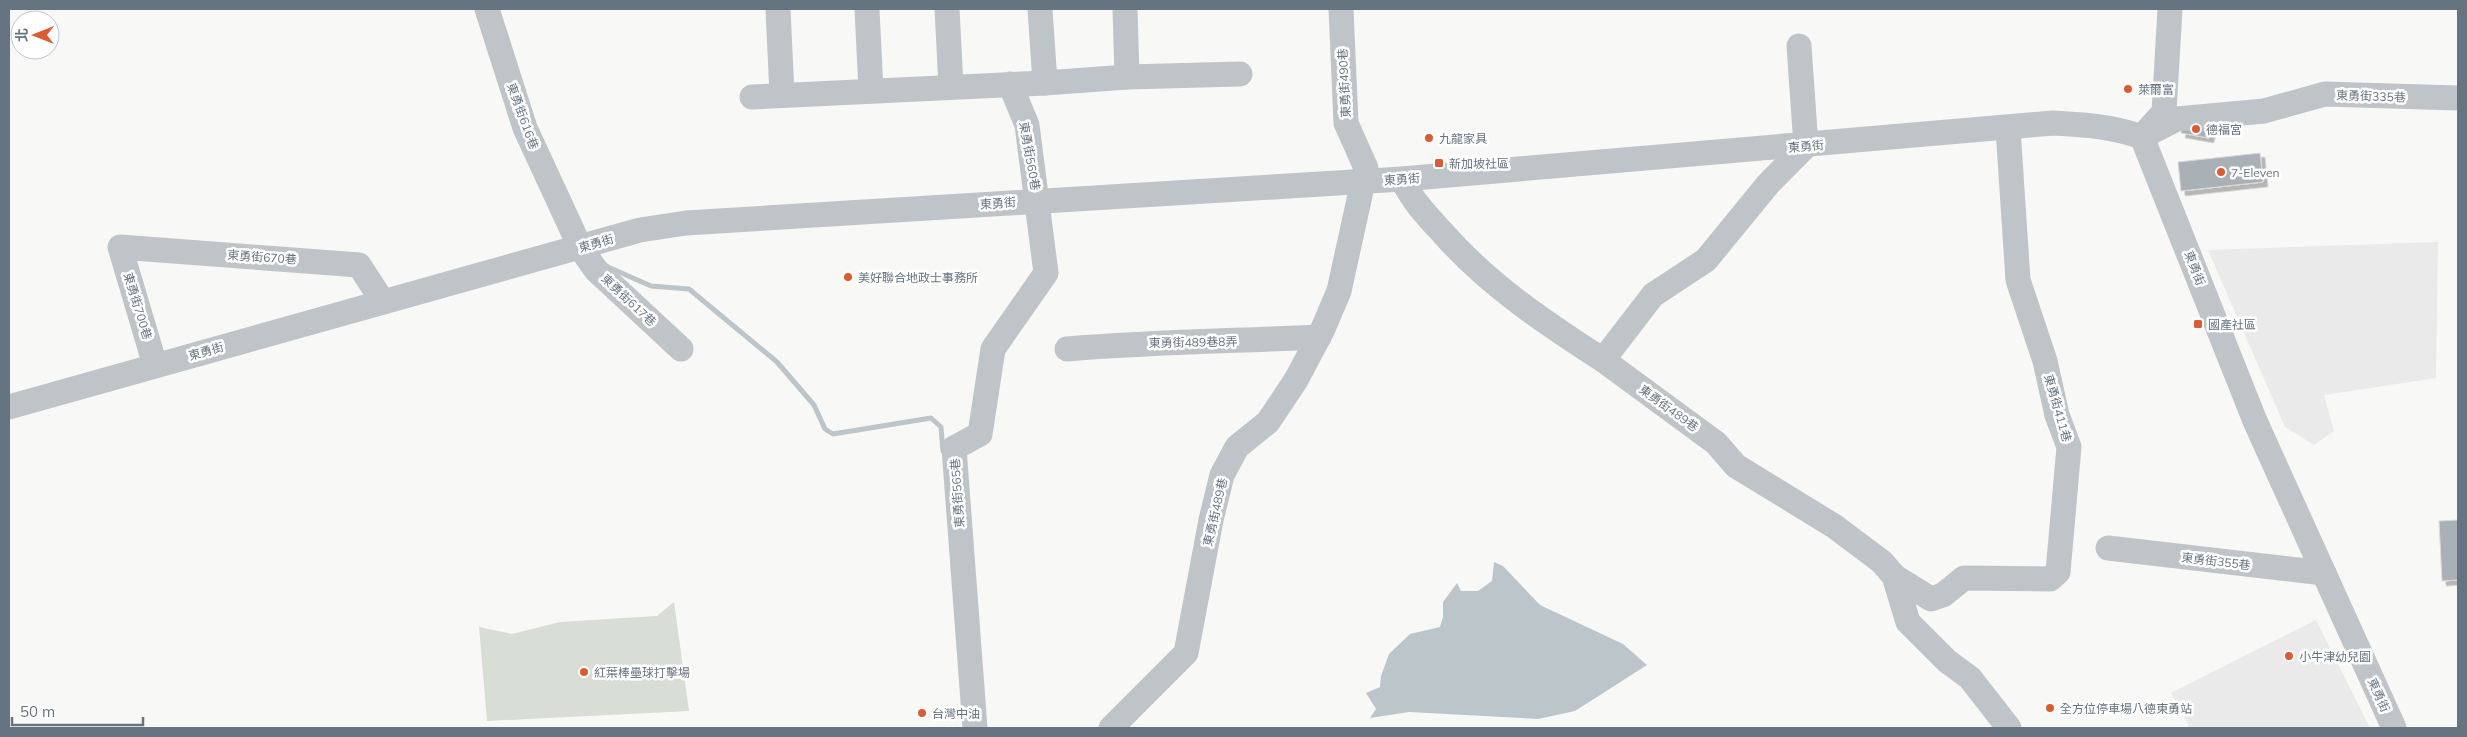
<svg xmlns="http://www.w3.org/2000/svg" width="2467" height="737" viewBox="0 0 2467 737" font-family="Mulish,'Noto Sans TC',sans-serif">
<style>
.built{fill:#e9eae9}
.green{fill:#d8ddd5}
.water{fill:#bcc5ca}
.lines{fill:none;stroke-linecap:round;stroke-linejoin:round}
.stream{stroke:#bcc5ca;stroke-width:5}
.building{fill:#a9b1b7;stroke:#dadad8;filter:url(#shadow)}
.minor{stroke:#bfc4c8;stroke-width:25}
.poi-dot{fill:#dc5c32;stroke:#fff;stroke-width:2}
.labels{text-anchor:middle;dominant-baseline:central;stroke-width:5;stroke-linejoin:round;paint-order:stroke}
.street-label{font-size:12px;fill:#657480;stroke:#fff}
.poi-label{font-size:12px;fill:#657480;stroke:#fff;text-anchor:start}
</style>
<defs>
<filter id="shadow"><feDropShadow dx="4.5" dy="4.5" stdDeviation="0" flood-color="#0004"/></filter>
</defs>
<rect width="100%" height="100%" fill="#f8f9f6"/>
<g class="built">
<path d="M2438,242l-2,136 -112,17 10,36 -20,14 -29,-18 -77,-177z"/>
<path d="M2316,620l54,108h-180l-19,-35z"/>
</g>
<path class="green" d="M674,602l15,109 -202,10 -8,-94 33,7 48,-12 97,-6z"/>
<path class="water" d="M1494,562l9,4 37,39 83,39 24,21 -72,46 -37,8 -129,-7 -39,6 6,-9 -10,-16 14,-6 1,-11 8,-22 21,-20 30,-7 3,-10v-15l14,-19 4,8h17l14,-10z"/>
<g class="lines">
<path class="stream" d="M608,267l43,19 38,3 88,73 37,43 11,24 8,5 98,-16 10,9 2,24"/>
</g>
<g class="building">
<path d="M2183,121l29,5 -3,12 -28,-5z"/>
<path d="M2260,153l3,29 -82,9 -3,-29z"/>
<path d="M2458,520v71v-11l-16,1 -3,-60z"/>
</g>
<g class="lines">
<g class="minor">
<path d="M487,9l38,119 55,119 16,23 85,79"/>
<path d="M778,9l4,86"/>
<path d="M867,9l4,82"/>
<path d="M947,9l4,77"/>
<path d="M1040,9l5,74"/>
<path d="M1125,9l2,68"/>
<path d="M1799,46l7,100 -37,37 -63,77 -53,35 -50,65 113,83 20,23 98,60 48,36 12,14 14,46 39,39 23,17 39,50"/>
<path d="M752,97l293,-14 82,-6 113,-3"/>
<path d="M2146,132l18,-20 6,-103"/>
<path d="M2142,137l35,-18 87,-8 61,-17 133,4"/>
<path d="M1402,179c10,21 24,36 39,52 46,53 103,91 162,129"/>
<path d="M1067,349c84,-7 168,-8 252,-12"/>
<path d="M155,365l-35,-118 239,18 24,37"/>
<path d="M9,407l631,-177 46,-7 716,-44 651,-56c33,2 57,3 89,14l113,284 139,307"/>
<path d="M2108,548l216,25"/>
<path d="M1894,576l37,23 12,-4 21,-17 86,1 8,-7 11,-125 -12,-32 -12,-54 -27,-81 -10,-151"/>
<path d="M975,728l-21,-280 26,-14 13,-85 53,-76 -19,-148 -17,-41"/>
<path d="M1111,728l75,-75 25,-133 11,-45 15,-28 31,-25 28,-42 26,-49 17,-40 27,-123 -20,-45 -5,-114"/>
</g>
</g>
<g class="poi-dot">
<circle cx="2128" cy="89" r="5"/>
<circle cx="2196" cy="129" r="5"/>
<circle cx="1429" cy="138" r="5"/>
<rect x="1434" y="158" width="10" height="10" rx="2.5"/>
<circle cx="2221" cy="172" r="5"/>
<circle cx="848" cy="277" r="5"/>
<rect x="2193" y="319" width="10" height="10" rx="2.5"/>
<circle cx="2289" cy="656" r="5"/>
<circle cx="584" cy="672" r="5"/>
<circle cx="2050" cy="708" r="5"/>
<circle cx="922" cy="713" r="5"/>
</g>
<g class="labels">
<g class="street-label">
<text transform="translate(1344 83) rotate(-93)">東勇街490巷</text>
<text transform="translate(2371 96) rotate(2)">東勇街335巷</text>
<text transform="translate(523 116) rotate(70)">東勇街616巷</text>
<text transform="translate(1806 146) rotate(-5)">東勇街</text>
<text transform="translate(1030 156) rotate(80)">東勇街560巷</text>
<text transform="translate(1402 179) rotate(-4)">東勇街</text>
<text transform="translate(998 203) rotate(-4)">東勇街</text>
<text transform="translate(596 243) rotate(-16)">東勇街</text>
<text transform="translate(262 257) rotate(4)">東勇街670巷</text>
<text transform="translate(2195 268) rotate(69)">東勇街</text>
<text transform="translate(629 300) rotate(43)">東勇街617巷</text>
<text transform="translate(138 306) rotate(73)">東勇街700巷</text>
<text transform="translate(1193 342) rotate(-1)">東勇街489巷8弄</text>
<text transform="translate(206 351) rotate(-16)">東勇街</text>
<text transform="translate(1669 408) rotate(36)">東勇街489巷</text>
<text transform="translate(2058 408) rotate(74)">東勇街411巷</text>
<text transform="translate(957 493) rotate(-94)">東勇街565巷</text>
<text transform="translate(1215 512) rotate(-77)">東勇街489巷</text>
<text transform="translate(2216 561) rotate(7)">東勇街355巷</text>
<text transform="translate(2379 695) rotate(66)">東勇街</text>
</g>
<g class="poi-label">
<text x="2138" y="89">萊爾富</text>
<text x="2206" y="129">德福宮</text>
<text x="1439" y="138">九龍家具</text>
<text x="1449" y="163">新加坡社區</text>
<text x="2231" y="172">7-Eleven</text>
<text x="858" y="277">美好聯合地政士事務所</text>
<text x="2208" y="324">國產社區</text>
<text x="2299" y="656">小牛津幼兒園</text>
<text x="594" y="672">紅葉棒壘球打擊場</text>
<text x="2060" y="708">全方位停車場八德東勇站</text>
<text x="932" y="713">台灣中油</text>
</g>
</g>
<rect width="2467" height="737" fill="none" stroke="#657480" stroke-width="20"/>
<g transform="translate(35 35) rotate(270)"><circle r="24" fill="#ffffff" stroke="#c1c7cc"/>
<path d="M0-4L9 19L0 12L-9 19Z" fill="#dc5c32"/>
<text y="-8" font-size="14" font-weight="bold" text-anchor="middle" fill="#657480">北</text>
</g>
<path d="M12 717v8h131v-8" fill="none" stroke="#657480" stroke-width="2.5"/>
<text x="20" y="717" font-size="15" fill="#657480" stroke="#ffffff" stroke-width="4" paint-order="stroke">50 m</text>
</svg>
